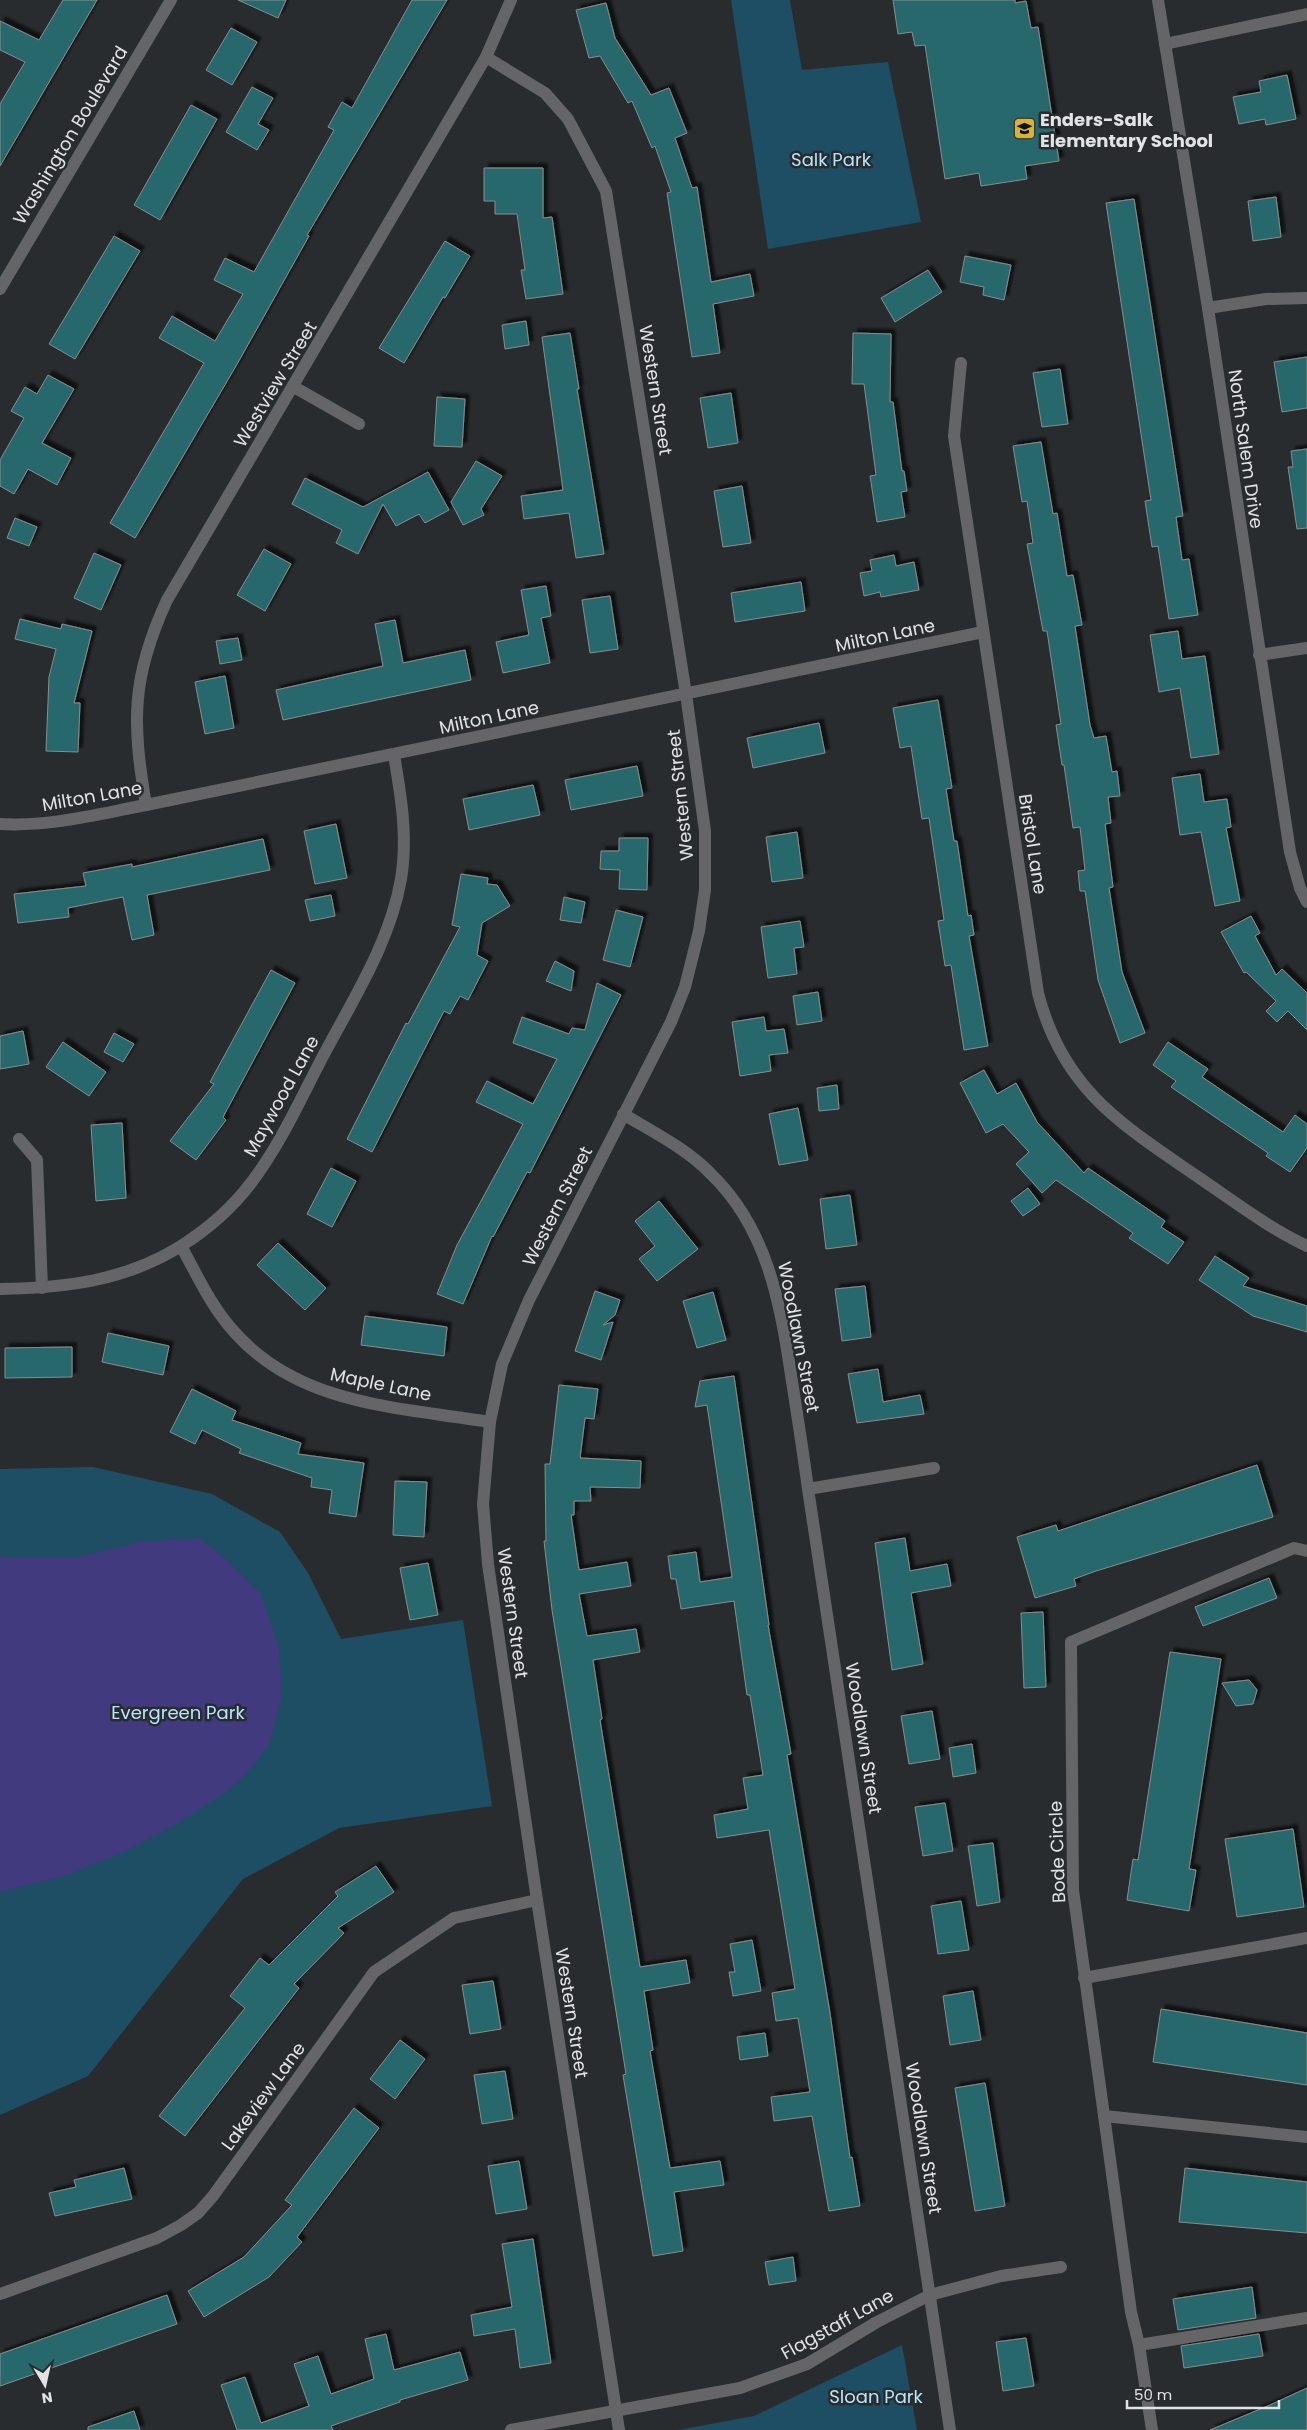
<svg xmlns="http://www.w3.org/2000/svg" width="1307" height="2430" viewBox="0 0 1307 2430" font-family="Poppins,sans-serif">
<style>
.green{fill:#1d4e63}
.water{fill:#413a7e}
.building{fill:#25686c;stroke:#898d8d;filter:url(#shadow)}
.lines{fill:none;stroke-linecap:round;stroke-linejoin:round}
.minor{stroke:#656567;stroke-width:12}
.tertiary{stroke:#656567;stroke-width:12}
.labels{text-anchor:middle;dominant-baseline:central;stroke-width:5;stroke-linejoin:round;paint-order:stroke}
.poi-label{font-size:18px;font-weight:bold;fill:#e1e3e4;stroke:#292c2e;text-anchor:start}
.street-label{font-size:18px;fill:#e1e3e4;stroke:#292c2e}
.park-label{font-size:18px;fill:#b7e5fb;stroke:#292c2e}
</style>
<defs>
<filter id="shadow"><feDropShadow dx="4.5" dy="-4.5" stdDeviation="1" flood-color="#0009"/></filter>
</defs>
<rect width="100%" height="100%" fill="#292c2e"/>
<g class="green">
<path d="M731,0h59l12,70 86,-8 33,160 -153,27z"/>
<path d="M93,1467l119,27 68,38 28,41 33,66 122,-19 29,186 -153,22 -96,51 -155,197 -88,39v-646z"/>
<path d="M902,2345l15,85h-239l76,-14z"/>
</g>
<path class="water" d="M199,1538l27,21 34,33 19,56 3,49 -13,48 -22,29 -21,18 -51,33 -51,27 -60,24 -64,16v-336l10,2h64l67,-16z"/>
<g class="building">
<path d="M63,0h34l-97,166v-62l25,-42 -25,-12v-29l39,19z"/>
<path d="M238,0h48l-8,18z"/>
<path d="M412,0h35l-140,235 2,1 -73,130 -101,172 -25,-15 94,-160 -45,-25 13,-22 43,25 28,-47 -29,-14 11,-22 29,14 80,-142 -6,-3 14,-25 10,6z"/>
<path d="M893,0h122v3l11,-2 5,27 7,-1 21,134 -34,5 2,13 -46,7 -2,-13 -34,6 -20,-134 -10,1 -3,-14 -14,2z"/>
<path d="M606,3l9,35 36,57 18,-7 18,45 -12,5 17,50 5,-1 14,95 39,-8 4,22 -41,8 7,49 -28,4 -25,-164 4,-1 -16,-46 -3,2 -20,-47 -4,2 -28,-47 -11,2 -13,-48z"/>
<path d="M231,28l26,14 -25,43 -26,-15z"/>
<path d="M1287,75l9,44 -30,6 -1,-6 -26,5 -6,-27 28,-5 -2,-11z"/>
<path d="M252,87l21,11 -15,26 11,6 -12,20 -31,-18z"/>
<path d="M191,105l26,14 -57,101 -26,-15z"/>
<path d="M484,168h59v50l9,-1 11,77 -37,5 -5,-29h4l-8,-56h-22v-13h-11z"/>
<path d="M1276,197l5,40 -28,4 -5,-40z"/>
<path d="M1134,199l49,317 -7,1 6,43 7,-1 9,56 -29,4 -11,-73 -6,1 -7,-46 6,-1 -45,-297z"/>
<path d="M114,236l26,15 -65,108 -26,-15z"/>
<path d="M445,241l25,15 -25,42 -2,-1 -39,66 -25,-15z"/>
<path d="M965,256l46,9 -7,35 -21,-5 1,-8 -24,-5z"/>
<path d="M928,270l14,22 -47,30 -14,-24z"/>
<path d="M526,321l3,24 -24,4 -3,-24z"/>
<path d="M570,333l9,56h-2l27,165 -28,4 -7,-45 -45,6 -3,-23 42,-6 -21,-153z"/>
<path d="M853,333l38,1 -1,68h3l9,69h2l3,20 -6,1 4,25 -28,5 -7,-46 6,-1 -12,-91h-12z"/>
<path d="M1307,357v51l-25,4 -8,-50z"/>
<path d="M1060,369l8,55 -26,3 -9,-54z"/>
<path d="M48,375l26,14 -32,54 29,15 -14,27 -29,-16 -14,25 -14,-8v-26l24,-42 -13,-7 14,-24 12,7z"/>
<path d="M731,393l7,50 -30,5 -8,-50z"/>
<path d="M437,397l28,2 -3,48 -28,-1z"/>
<path d="M1041,442l12,72 4,-1 10,63 6,-1 9,50 -7,1 15,99 4,13 12,-2 6,36 5,-1 3,25 -12,1 3,26 -6,1 8,63 -4,1 13,84 23,61 -25,10 -22,-63 -13,-89h-5l-2,-20 7,-1 -5,-43 -7,1 -9,-63h-2l-6,-40 5,-1 -14,-93h-4l-16,-87 6,-1 -6,-42 -5,1 -9,-56z"/>
<path d="M1307,449v79l-10,1 -9,-62h5l-2,-16z"/>
<path d="M476,461l26,15 -21,33 3,6 -21,10 -12,-23z"/>
<path d="M428,472l21,38 -24,13 -6,-9 -23,12 -13,-22 -25,50 -22,-11 6,-13 -50,-26 13,-26 58,29z"/>
<path d="M742,486l9,57 -28,4 -9,-56z"/>
<path d="M15,518l22,9 -8,19 -22,-8z"/>
<path d="M264,549l27,15 -26,47 -28,-16z"/>
<path d="M94,553l27,12 -20,45 -27,-12z"/>
<path d="M894,555l2,11 18,-4 5,28 -38,7 -1,-5 -16,4 -4,-23 12,-2 -2,-11z"/>
<path d="M801,582l4,29 -70,11 -4,-29z"/>
<path d="M546,586l5,30 -10,2 9,45 -47,10 -7,-31 33,-7 -8,-45z"/>
<path d="M610,596l8,53 -28,4 -8,-53z"/>
<path d="M20,619l41,10 1,-5 30,7 -18,72h6l-2,49 -32,-1 3,-74 7,-28 -41,-10z"/>
<path d="M395,620l8,43 62,-13 6,30 -188,40 -7,-30 107,-24 -8,-42z"/>
<path d="M1178,631l4,28 23,-3 14,98 -28,4 -11,-70 -21,4 -9,-57z"/>
<path d="M238,638l4,22 -22,4 -4,-23z"/>
<path d="M225,676l9,52 -29,6 -10,-52z"/>
<path d="M938,700l14,88 -6,1 8,52h3l11,75 3,-1 3,20 -5,1 19,110 -24,4 -13,-85 -6,1 -7,-45 6,-1 -15,-102 -7,1 -11,-73 -11,2 -7,-40z"/>
<path d="M819,723l6,30 -72,15 -6,-30z"/>
<path d="M637,766l6,30 -72,14 -6,-30z"/>
<path d="M1200,774l4,28 23,-3 4,28 -5,1 14,73 -25,5 -14,-74 -21,3 -8,-57z"/>
<path d="M533,785l7,30 -71,15 -6,-31z"/>
<path d="M336,824l11,54 -32,6 -11,-53z"/>
<path d="M797,832l6,46 -31,4 -6,-45z"/>
<path d="M619,838h29l-1,52 -28,-1 1,-19 -20,-1 1,-18h18z"/>
<path d="M263,839l7,31 -123,25 7,40 -22,5 -9,-43 -55,11 1,9 -51,6 -4,-29 72,-8 -3,-13 49,-9v3z"/>
<path d="M461,874l27,4 -1,6 10,1 13,21 -28,17 -5,32 11,6 -20,39 -8,-4 -10,18 -6,-3 -72,141 -25,-13 59,-116 2,1 52,-97 -8,-2z"/>
<path d="M331,895l4,21 -25,5 -5,-21z"/>
<path d="M564,897l21,5 -4,21 -21,-3z"/>
<path d="M616,910l27,7 -13,50 -27,-7z"/>
<path d="M1251,916l9,17 -5,3 21,39 6,-6 25,24v37l-19,-19 -11,11 -11,-11 10,-10 -30,-29 -2,1 -23,-41z"/>
<path d="M800,921l4,26 -10,1 3,26 -29,4 -7,-51z"/>
<path d="M555,961l19,10 -3,20 -25,-10z"/>
<path d="M271,970l24,13 -72,134 3,3 -30,40 -26,-19 44,-57 -4,-2z"/>
<path d="M597,983l24,12 -91,178 -3,-1 -34,65 -1,-1 -29,68 -26,-10 20,-49 66,-121 -47,-22 11,-21 46,23 24,-45 -44,-16 9,-26 47,17 3,-6 13,2z"/>
<path d="M818,992l4,29 -25,4 -4,-29z"/>
<path d="M764,1017l2,14 18,-2 4,24 -19,2 2,16 -31,5 -8,-54z"/>
<path d="M23,1031l6,33 -29,5v-33z"/>
<path d="M114,1033l20,11 -11,18 -19,-10z"/>
<path d="M63,1042l43,30 -17,24 -43,-29z"/>
<path d="M1168,1042l40,27 -6,8 81,55 12,-17 12,9v24l-17,24 -24,-16 2,-3 -97,-66 5,-6 -23,-16z"/>
<path d="M984,1070l13,24 19,-11 21,39 47,51 4,-5 77,53 -4,6 23,15 -16,22 -39,-26 4,-5 -77,-53 -14,13 -26,-29 13,-12 -26,-28 -17,9 -26,-50z"/>
<path d="M837,1085l2,24 -20,2 -2,-23z"/>
<path d="M798,1108l10,52 -29,5 -10,-51z"/>
<path d="M122,1123l4,75 -30,3 -5,-76z"/>
<path d="M331,1168l25,13 -24,46 -25,-13z"/>
<path d="M1028,1188l12,16 -17,12 -12,-15z"/>
<path d="M850,1195l7,50 -31,4 -6,-50z"/>
<path d="M659,1201l39,48 -41,32 -18,-22 16,-13 -20,-25z"/>
<path d="M278,1243l48,45 -21,22 -48,-45z"/>
<path d="M1215,1256l34,22 -6,8 64,20v26l-54,-16 -54,-36z"/>
<path d="M865,1286l6,51 -29,4 -7,-52z"/>
<path d="M595,1291l25,9 -5,15 -12,10 10,-3 -12,38 -26,-9z"/>
<path d="M713,1292l13,48 -29,8 -14,-47z"/>
<path d="M365,1316l82,11 -3,29 -83,-11z"/>
<path d="M108,1333l61,13 -6,29 -61,-13z"/>
<path d="M72,1347v30l-67,1v-30z"/>
<path d="M878,1369l5,33 37,-7 4,19 -67,9 -9,-49z"/>
<path d="M734,1376l35,249h-1l23,129 -4,1 43,258 20,145 2,-1 8,49 -31,5 -17,-95 -38,5 -3,-24 39,-5 -12,-74 -22,3 -4,-28 23,-4 -26,-159 -52,8 -3,-23 34,-6 -5,-31 20,-3 -13,-80h-3l-13,-94 -53,8 -5,-30h-5l-3,-23 28,-4 4,30 32,-5 -25,-172 -12,2 5,-26z"/>
<path d="M559,1385l39,4 -4,30 -9,-1 -5,40 61,3 -1,27 -50,-1 1,14h-17v14h-3l8,55 48,-8 4,24 -52,8 8,42 49,-7 4,23 -47,8 9,59 -2,1 40,247 46,-7 4,23 -46,8 9,59 -3,1 20,117 50,-7 4,24 -50,7 9,59 -30,5 -30,-181 3,-1 -74,-464 -8,-69h2l-1,-77h5z"/>
<path d="M192,1389l44,22 -4,9 69,23 -3,11 66,9 -8,54 -27,-4 3,-23 -21,-3 1,-9 -73,-25 2,-4 -39,-19 -7,14 -25,-12z"/>
<path d="M1257,1465l16,52 -177,54 -22,8 2,7 -41,12 -18,-61 39,-12 2,6z"/>
<path d="M395,1481l32,1 -3,55 -31,-2z"/>
<path d="M905,1538l5,33 37,-7 4,22 -40,7 12,71 -31,6 -17,-127z"/>
<path d="M428,1563l10,52 -28,5 -10,-52z"/>
<path d="M1269,1578l8,20 -74,28 -8,-19z"/>
<path d="M1043,1612l3,75 -22,1 -3,-75z"/>
<path d="M1170,1652l51,7 -32,210 7,1 -7,41 -62,-11 6,-41 5,1z"/>
<path d="M1249,1680l8,10 -4,14 -17,2 -14,-23z"/>
<path d="M932,1711l8,48 -31,5 -8,-48z"/>
<path d="M972,1744l4,29 -23,4 -4,-29z"/>
<path d="M945,1803l8,48 -30,5 -8,-49z"/>
<path d="M1293,1829l11,78 -67,10 -12,-78z"/>
<path d="M993,1843l7,59 -23,4 -9,-60z"/>
<path d="M376,1866l18,26 -56,36 6,5 -50,51 5,4 -114,148 -26,-20 86,-108 -15,-12 30,-38 9,7 69,-69 -3,-4z"/>
<path d="M961,1901l8,49 -31,4 -7,-48z"/>
<path d="M752,1940l9,51 -28,5 -4,-24h6l-5,-28z"/>
<path d="M493,1981l8,48 -31,5 -8,-49z"/>
<path d="M973,1991l8,49 -31,5 -7,-49z"/>
<path d="M1161,2009l146,24v52l-154,-23z"/>
<path d="M765,2033l3,23 -28,4 -3,-23z"/>
<path d="M400,2040l25,19 -30,40 -25,-20z"/>
<path d="M505,2071l8,48 -31,5 -8,-49z"/>
<path d="M985,2083l20,123 -30,5 -20,-123z"/>
<path d="M354,2108l25,20 -82,109 5,5 -33,35 -65,40 -16,-26 56,-34 48,-52 -7,-5z"/>
<path d="M519,2161l8,48 -31,5 -8,-48z"/>
<path d="M124,2168l8,31 -77,17 -6,-23 27,-6 -2,-7z"/>
<path d="M1185,2168l122,14v51l-128,-11z"/>
<path d="M533,2239l18,124 -31,5 -5,-39 -41,7 -3,-21 41,-8 -10,-63z"/>
<path d="M793,2257l3,24 -27,4 -4,-23z"/>
<path d="M1252,2287l4,31 -78,12 -5,-31z"/>
<path d="M167,2295l10,29 -177,62v-32z"/>
<path d="M386,2334l8,36 66,-18 8,28 -68,20v2l-69,24 2,4h-96l-16,-45 24,-8 16,46 48,-17 -15,-42 24,-8 13,38 43,-15 -9,-40z"/>
<path d="M1259,2334l4,22 -79,12 -3,-22z"/>
<path d="M1026,2338l8,48 -31,5 -7,-49z"/>
<path d="M1307,2388v42h-97l60,-25z"/>
<path d="M134,2411l6,19h-52v-3z"/>
</g>
<g class="lines">
<g class="minor">
<path d="M1165,44l142,-30"/>
<path d="M486,57l59,36 23,26 38,72 80,503 19,137v59l-6,41 -14,56 -14,35 -142,278 -27,64 -12,58 -7,82 5,60 49,336 82,530"/>
<path d="M0,289l171,-289"/>
<path d="M1208,308l58,-9 41,-1"/>
<path d="M961,363l-7,73 84,557c25,98 86,133 163,186 35,24 68,49 106,67"/>
<path d="M294,387l65,37"/>
<path d="M1259,655l48,-7"/>
<path d="M146,805c-14,-83 -15,-127 21,-205l319,-543 25,-57"/>
<path d="M0,824c50,3 98,-10 146,-19l837,-173"/>
<path d="M623,1114c30,18 64,35 88,60 56,54 69,128 80,201 6,38 12,76 17,114l142,941"/>
<path d="M19,1139l18,21 5,128"/>
<path d="M181,1246c15,27 29,58 49,81 65,78 166,80 260,95"/>
<path d="M0,1289c65,-1 125,-8 181,-43 27,-17 51,-38 70,-63 29,-38 49,-83 71,-125 30,-57 68,-115 79,-179 7,-42 0,-83 -7,-124"/>
<path d="M808,1489l126,-21"/>
<path d="M1084,1978l223,-40"/>
<path d="M1104,2116l203,21"/>
<path d="M0,2294l157,-56 24,-13 17,-12 15,-17 161,-224 80,-54 83,-18"/>
<path d="M1139,2345l168,-27"/>
<path d="M511,2430l229,-42 67,-24 70,-42 53,-27 71,-19 60,-9"/>
<path d="M1152,2430l-13,-85 -8,-33 -58,-422 -2,-248 223,-94 13,3"/>
</g>
<path class="tertiary" d="M1158,0l50,308 82,544 10,36 7,14"/>
</g>
<defs>
<symbol id="school-square" viewBox="-11 -11 22 22"><rect x="-9" y="-9" width="18" height="18" rx="4" fill="#dbb233" stroke="#292c2e"/><path d="M0-5L7-2L0 1L-7-2ZM-4 1L0 2.5L4 1V4Q0 6-4 4Z" fill="#111"/></symbol>
</defs>
<g fill-rule="evenodd">
<use href="#school-square" x="1012" y="116" width="25" height="25"/>
</g>
<g class="labels">
<g class="poi-label">
<text x="1040" y="119">Enders-Salk<tspan x="1040" dy="21">Elementary School</tspan></text>
</g>
<g class="street-label">
<text transform="translate(70 135) rotate(-59)">Washington Boulevard</text>
<text transform="translate(275 384) rotate(-59)">Westview Street</text>
<text transform="translate(656 390) rotate(81)">Western Street</text>
<text transform="translate(1246 449) rotate(82)">North Salem Drive</text>
<text transform="translate(885 635) rotate(-12)">Milton Lane</text>
<text transform="translate(489 717) rotate(-12)">Milton Lane</text>
<text transform="translate(680 795) rotate(-96)">Western Street</text>
<text transform="translate(92 796) rotate(-10)">Milton Lane</text>
<text transform="translate(1033 844) rotate(81)">Bristol Lane</text>
<text transform="translate(281 1096) rotate(-61)">Maywood Lane</text>
<text transform="translate(557 1206) rotate(-63)">Western Street</text>
<text transform="translate(799 1337) rotate(79)">Woodlawn Street</text>
<text transform="translate(381 1384) rotate(12)">Maple Lane</text>
<text transform="translate(513 1613) rotate(82)">Western Street</text>
<text transform="translate(864 1738) rotate(81)">Woodlawn Street</text>
<text transform="translate(1057 1852) rotate(-92)">Bode Circle</text>
<text transform="translate(572 2013) rotate(81)">Western Street</text>
<text transform="translate(263 2096) rotate(-54)">Lakeview Lane</text>
<text transform="translate(924 2138) rotate(81)">Woodlawn Street</text>
<text transform="translate(837 2324) rotate(-29)">Flagstaff Lane</text>
</g>
<g class="park-label">
<text x="831" y="159">Salk Park</text>
<text x="178" y="1712">Evergreen Park</text>
<text x="876" y="2396">Sloan Park</text>
</g>
</g>
<g transform="translate(45 2385) rotate(171)" stroke="#292c2e" stroke-width="4" paint-order="stroke">
<path d="M0-4L9 19L0 12L-9 19Z" fill="#e1e3e4"/>
<text y="-8" font-size="14" font-weight="bold" text-anchor="middle" fill="#e1e3e4">N</text>
</g>
<path d="M1127 2400v8h152v-8" fill="none" stroke="#e1e3e4" stroke-width="2.5"/>
<text x="1134" y="2400" font-size="15" fill="#e1e3e4" stroke="#292c2e" stroke-width="4" paint-order="stroke">50 m</text>
</svg>
